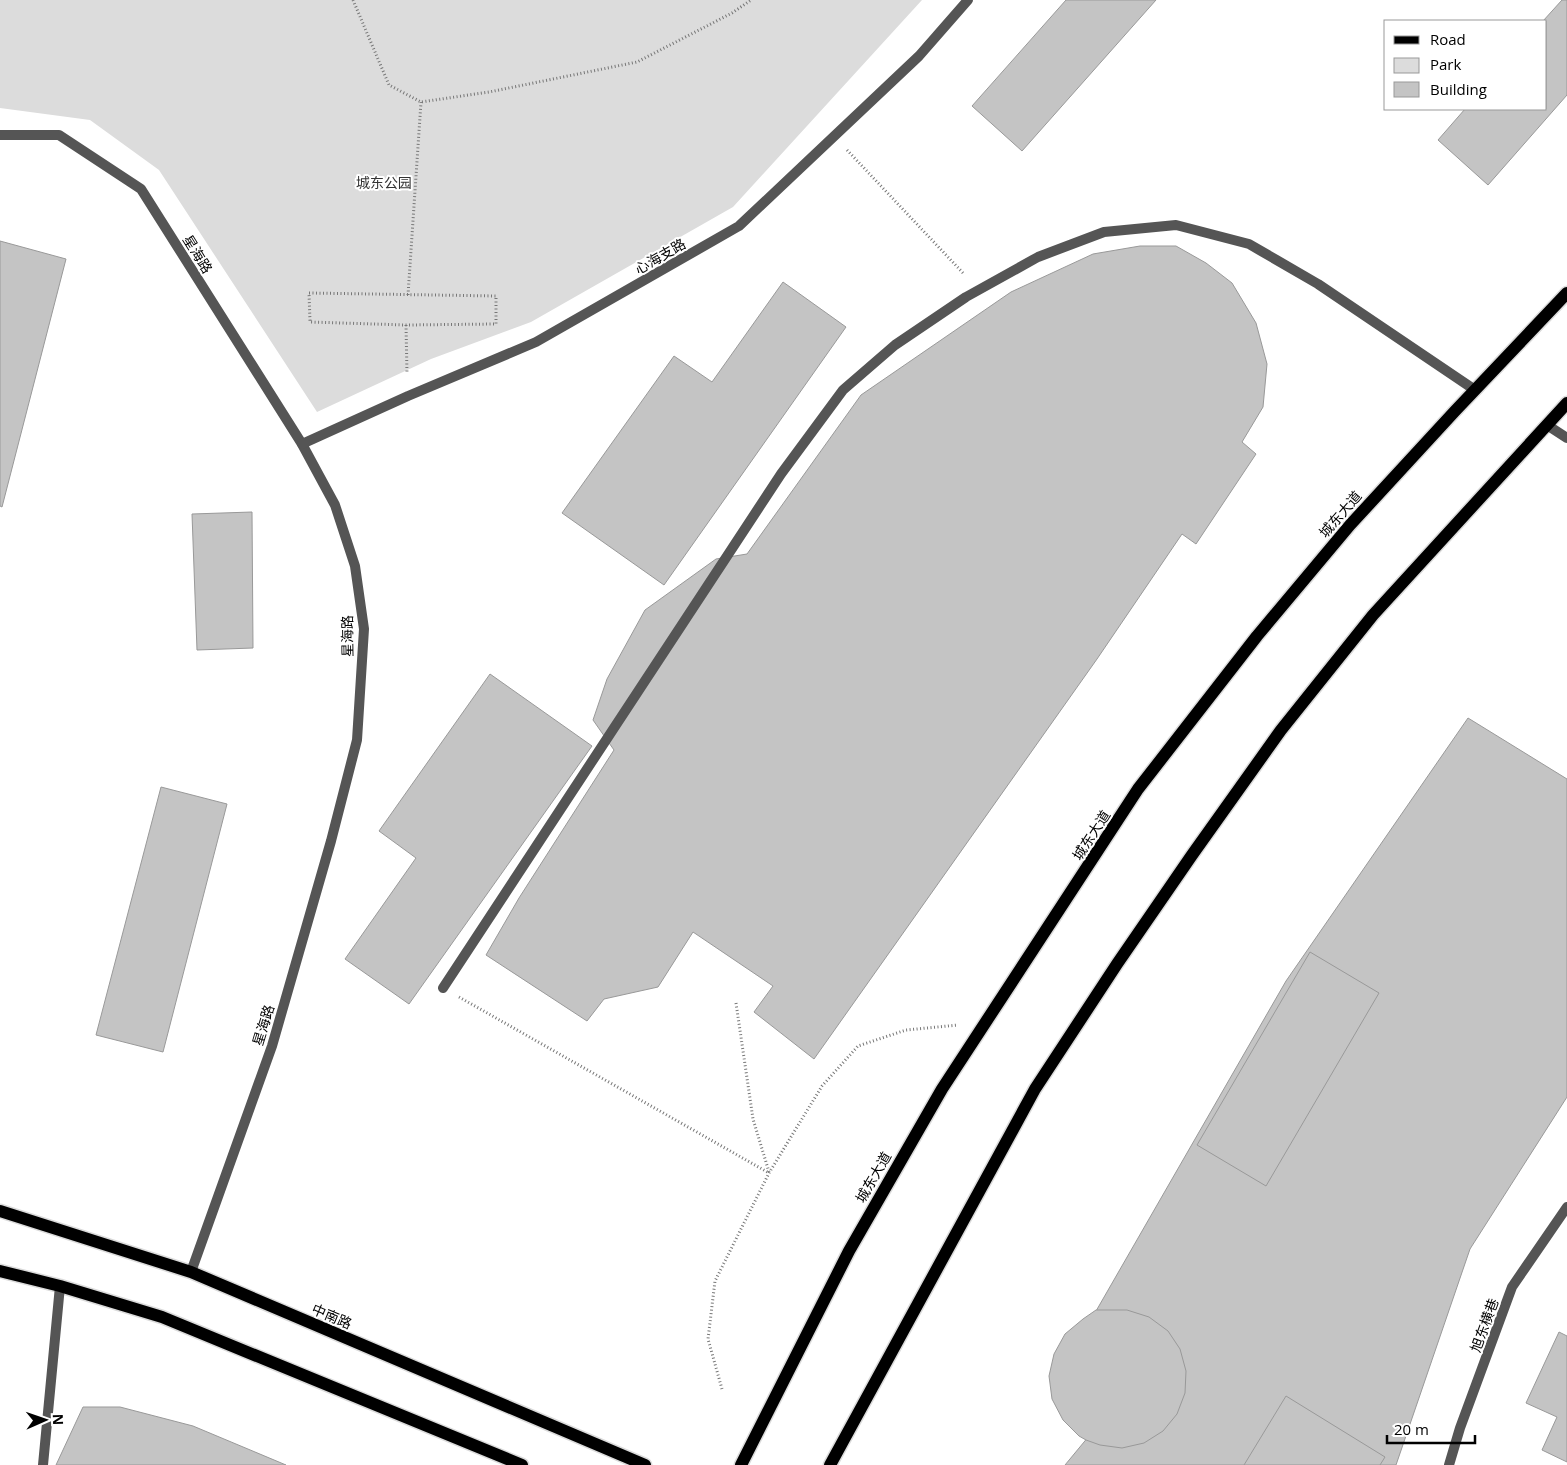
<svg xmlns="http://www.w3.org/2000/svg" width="1567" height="1465" viewBox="0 0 1567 1465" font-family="'Open Sans','Noto Sans SC',sans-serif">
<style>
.green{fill:#dcdcdc}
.building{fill:#c4c4c4;stroke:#999}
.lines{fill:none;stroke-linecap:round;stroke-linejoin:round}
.primary-casing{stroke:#dbdbdb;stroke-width:15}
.path{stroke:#777;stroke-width:3;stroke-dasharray:1 2.5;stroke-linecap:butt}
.pedestrian{stroke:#555;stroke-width:10}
.minor{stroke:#555;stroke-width:10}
.primary{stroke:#000;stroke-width:12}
.labels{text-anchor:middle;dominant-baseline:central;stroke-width:4;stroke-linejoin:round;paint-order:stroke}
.park-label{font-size:14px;fill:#333;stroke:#fff}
.street-label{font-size:14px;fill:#000;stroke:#fff}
</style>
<rect width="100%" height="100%" fill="#fff"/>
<path class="green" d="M0,0h922l-189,207 -202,115 -100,37 -114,53 -158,-242 -69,-50 -90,-12z"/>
<g class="building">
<path d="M1066,0h90l-134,151 -50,-45z"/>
<path d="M1562,0h5v95l-79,90 -50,-45 27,-31h81v-88h-3z"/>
<path d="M0,241l66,18 -64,248 -2,-1z"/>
<path d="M1140,246h36l30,17 26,20 24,40 11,41 -4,43 -21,35 14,12 -60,90 -14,-10 -85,125 -283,400 -60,-47 19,-26 -80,-54 -35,55 -54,12 -17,22 -101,-66 33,-57 95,-148 -21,-30 14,-41 38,-69 71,-51 31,-5 114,-159 150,-103 82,-38z"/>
<path d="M783,282l63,45 -182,258 -102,-72 112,-157 38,26z"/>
<path d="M252,512l1,136 -56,2 -5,-136z"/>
<path d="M490,674l102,72 -183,258 -64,-45 71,-101 -37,-27z"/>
<path d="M1468,718l99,61v318l-97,152 -74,216h-331l96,-116 -69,-31 194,-337z"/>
<path d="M161,787l66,17 -64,248 -67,-17z"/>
<path d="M1310,952l69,41 -113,193 -69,-41z"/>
<path d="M1096,1310h31l22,7 19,14 12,18 6,22 -1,22 -8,21 -14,17 -19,12 -22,5 -22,-3 -14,-5 -7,-4 -16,-16 -11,-21 -3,-23 5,-22 11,-20 18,-15z"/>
<path d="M1559,1332l8,4v126l-25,-12 15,-33 -31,-14z"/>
<path d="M1286,1396l99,61 -5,8h-136z"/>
<path d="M83,1407h37l73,19 93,39h-230z"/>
</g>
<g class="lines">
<defs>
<g id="primary">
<path d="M0,1211l191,61 454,193"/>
<path d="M0,1271l60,15 102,31 360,148"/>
<path d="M741,1465l108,-214 93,-162 196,-300 119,-153 93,-111 105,-114 112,-118"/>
<path d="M830,1465l205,-376 82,-125 75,-109 89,-125 92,-115 194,-212"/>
</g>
</defs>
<use href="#primary" class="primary-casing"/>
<g class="path">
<path d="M353,0l36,85 32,17 68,-10 148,-30 95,-49 19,-13"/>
<path d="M847,150l117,124"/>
<path d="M309,293l187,3v28l-90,1 -96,-3z"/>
<path d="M408,295l13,-193"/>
<path d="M406,325l1,49"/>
<path d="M459,997l310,176"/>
<path d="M736,1003l17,116 16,53"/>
<path d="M722,1389l-14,-50 7,-58 54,-108 53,-87 36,-40 48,-16 52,-5"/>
</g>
<g class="pedestrian">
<path d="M443,988l338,-514 62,-84 52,-45 71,-48 72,-40 66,-25 72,-7 73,19 69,40 157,106"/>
<path d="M43,1465l17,-179"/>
</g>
<g class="minor">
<path d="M0,135h59l82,54 161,255 33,61 20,61 9,63 -7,111 -26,101 -59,205 -81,226"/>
<path d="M1547,425l20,13"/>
<path d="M302,444l106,-48 128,-54 203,-116 180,-170 49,-56"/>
<path d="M1449,1465l11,-37 52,-141 55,-80"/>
</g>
<use href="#primary" class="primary"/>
</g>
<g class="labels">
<g class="park-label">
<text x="384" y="182">城东公园</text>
</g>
<g class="street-label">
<text transform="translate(198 254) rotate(58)">星海路</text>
<text transform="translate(660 256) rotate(-30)">心海支路</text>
<text transform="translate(1340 514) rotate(-49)">城东大道</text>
<text transform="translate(347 636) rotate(-91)">星海路</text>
<text transform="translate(1091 835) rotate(-57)">城东大道</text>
<text transform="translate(263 1025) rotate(-73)">星海路</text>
<text transform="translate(873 1177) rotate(-60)">城东大道</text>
<text transform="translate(332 1316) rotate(23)">中南路</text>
<text transform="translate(1484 1325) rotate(-70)">旭东横巷</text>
</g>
</g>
<rect x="1384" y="20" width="162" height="90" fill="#ffffff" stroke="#999999"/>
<rect x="1394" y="36" width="25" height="8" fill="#000000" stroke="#999999"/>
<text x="1430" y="45" font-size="15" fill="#000000">Road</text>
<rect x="1394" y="58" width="25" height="15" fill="#dcdcdc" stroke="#999999"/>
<text x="1430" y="70" font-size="15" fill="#000000">Park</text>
<rect x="1394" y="82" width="25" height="15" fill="#c4c4c4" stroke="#999999"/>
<text x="1430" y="95" font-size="15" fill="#000000">Building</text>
<g transform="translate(45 1420) rotate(88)" stroke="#ffffff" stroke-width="4" paint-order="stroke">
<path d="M0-4L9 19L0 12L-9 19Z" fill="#000000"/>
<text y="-8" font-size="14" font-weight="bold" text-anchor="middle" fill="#000000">N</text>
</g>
<path d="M1387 1435v8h88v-8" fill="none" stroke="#000000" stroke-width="2.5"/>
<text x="1394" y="1435" font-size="15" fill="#000000" stroke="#ffffff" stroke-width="4" paint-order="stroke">20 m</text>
</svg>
